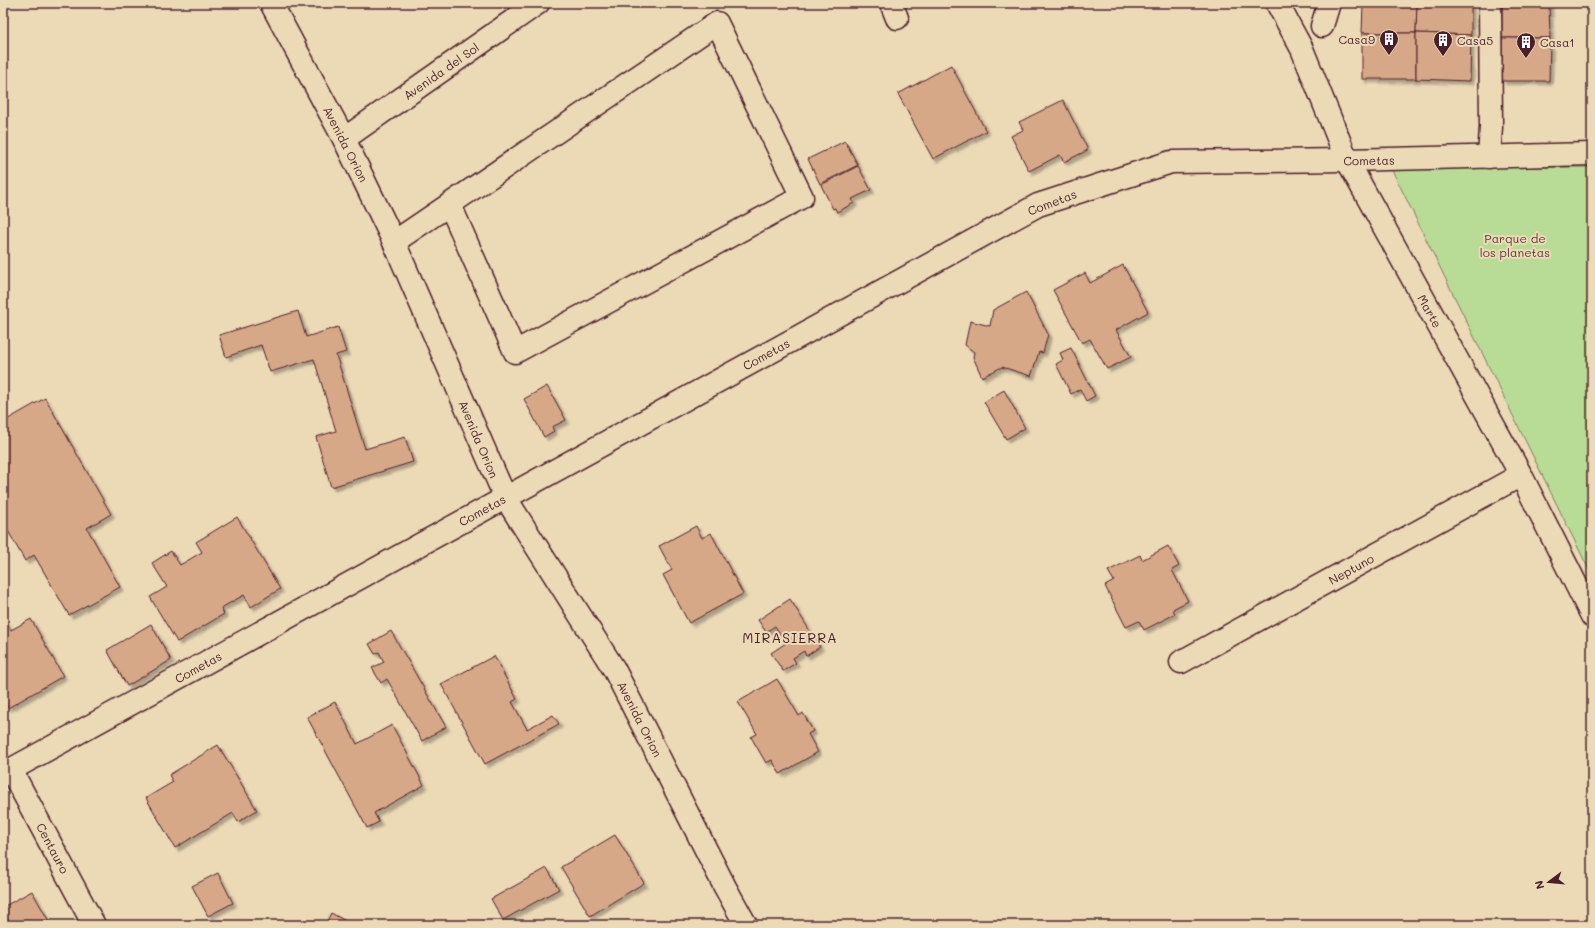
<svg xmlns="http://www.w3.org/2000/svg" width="1595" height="928" viewBox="0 0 1595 928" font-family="Mali,sans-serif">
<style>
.green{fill:#b8db95;stroke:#817d60}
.building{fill:#d7a888;stroke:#4a1f2b;filter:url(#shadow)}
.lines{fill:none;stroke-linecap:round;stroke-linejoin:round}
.minor-casing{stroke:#4a1f2b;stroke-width:25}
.minor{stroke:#ecdab7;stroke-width:22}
.labels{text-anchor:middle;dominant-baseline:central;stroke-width:4;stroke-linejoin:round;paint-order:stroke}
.poi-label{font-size:12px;fill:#4a1f2b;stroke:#ecdab7;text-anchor:start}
.street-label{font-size:12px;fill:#4a1f2b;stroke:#ecdab7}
.park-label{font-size:12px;fill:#5a3b3b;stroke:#ecdab7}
.quarter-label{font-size:14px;letter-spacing:1px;fill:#4a1f2b;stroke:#ecdab7}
</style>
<defs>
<filter id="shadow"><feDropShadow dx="3.5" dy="3.5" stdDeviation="1" flood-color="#0004"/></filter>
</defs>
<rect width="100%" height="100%" fill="#ecdab7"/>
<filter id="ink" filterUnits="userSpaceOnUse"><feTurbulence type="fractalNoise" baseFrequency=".025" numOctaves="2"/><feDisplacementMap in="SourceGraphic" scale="8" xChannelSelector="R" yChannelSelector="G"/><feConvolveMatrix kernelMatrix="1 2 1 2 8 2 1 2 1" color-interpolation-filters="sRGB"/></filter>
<g filter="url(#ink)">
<path class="green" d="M1592,167v409l-201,-408z"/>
<g class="building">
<path d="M1363,3h54l-1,30h-54z"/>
<path d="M1417,3h54v32l-55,-2z"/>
<path d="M1502,3h47l1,35h-48z"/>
<rect x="1362" y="33" width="54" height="46"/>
<path d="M1416,33l55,2 -1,46 -54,-2z"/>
<path d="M1502,38h48l-1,43h-47z"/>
<path d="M951,65l35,66 -53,28 -35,-65z"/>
<path d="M1063,100l25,50 -24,12 -4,-7 -31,16 -18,-35 12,-6 -4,-8z"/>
<path d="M845,141l13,24 -38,19 -12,-25z"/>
<path d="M858,166l13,24 -19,9 2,4 -17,9 -2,-4 -2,1 -12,-24z"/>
<path d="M1123,265l25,47 -32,18 15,27 -24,12 -17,-30 -8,4 -29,-53 32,-17 5,10z"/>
<path d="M1026,292l22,42 -5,19 -4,-1 -8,24 -29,-9 -20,10 -9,-20 1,-5 -9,-7 5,-24 20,5 3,-16z"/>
<path d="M298,311l8,26 32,-10 8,25 -10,3 29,94 40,-12 8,25 -82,25 -15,-50 20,-6 -22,-72 -44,13 -9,-27 -35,12 -7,-22z"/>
<path d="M1071,348l24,48 -9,5 -6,-12 -9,5 -15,-30 7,-4 -3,-7z"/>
<path d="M547,386l19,34 -14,7 2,4 -10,6 -20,-38z"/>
<path d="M1004,390l21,38 -19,11 -22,-37z"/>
<path d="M45,398l66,116 -24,14 33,59 -51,28 -35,-60 -9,6 -22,-39v-100z"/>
<path d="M237,517l43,72 -29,18 -7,-12 -23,13 3,6 -47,28 -27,-45 17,-10 -15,-24 19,-12 9,14 22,-13 -6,-10z"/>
<path d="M696,526l6,12 9,-5 32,61 -54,29 -26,-48 9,-5 -13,-24z"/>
<path d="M1168,546l11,20 -7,4 16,31 -15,8 2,5 -31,16 -5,-9 -13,6 -21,-41 9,-5 -6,-10 32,-16 2,5z"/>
<path d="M790,599l30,48 -14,9 -2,-5 -11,7 3,5 -13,8 -12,-18 15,-10 -11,-17 -9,6 -8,-12z"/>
<path d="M31,619l32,57 -55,32 -5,-9v-78l2,-1 6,10z"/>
<path d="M151,624l20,36 -44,26 -20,-36z"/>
<path d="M391,631l55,96 -24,14 -35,-62 -6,4 -9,-15 12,-6 -5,-10 -4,2 -6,-10z"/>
<path d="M494,656l23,43 -5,3 15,27 26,-14 6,9 -74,40 -44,-80z"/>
<path d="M777,679l22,37 4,-3 10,18 -5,3 10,18 -38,22 -8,-14 -6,3 -15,-26 6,-3 -19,-32z"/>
<path d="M335,702l22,42 35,-19 32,60 -50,28 5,9 -12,6 -60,-111z"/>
<path d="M218,745l39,65 -19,12 -5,-9 -58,35 -29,-50 27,-16 -4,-7z"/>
<path d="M615,835l29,48 -54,33 -29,-49z"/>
<path d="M547,868l12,21 -56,31 -12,-21z"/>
<path d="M218,873l15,30 -25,13 -16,-30z"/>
<path d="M32,891l19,34h-48v-18z"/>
<path d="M331,913l22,12h-28z"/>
</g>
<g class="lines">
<defs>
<g id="minor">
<path d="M271,3l73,136 50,103 111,255 109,172 111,218 21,38"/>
<path d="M891,3l6,15"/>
<path d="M1277,3l25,46 45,111 174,315 71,141"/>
<path d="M1322,26l7,-23"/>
<path d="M344,139l194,-136"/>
<path d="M1489,157l2,-30 -1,-124"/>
<path d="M394,242l323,-219 85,174 -287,155 -65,-147"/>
<path d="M1181,662l340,-187"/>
<path d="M11,770l83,155"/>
<path d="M3,774l1035,-569 133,-43 176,-2 245,-6"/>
</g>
</defs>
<use href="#minor" class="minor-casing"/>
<use href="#minor" class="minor"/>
</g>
</g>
<defs>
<symbol id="building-pin" viewBox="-11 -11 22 30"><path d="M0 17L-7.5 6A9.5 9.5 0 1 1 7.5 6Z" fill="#4a1f2b" stroke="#ecdab7"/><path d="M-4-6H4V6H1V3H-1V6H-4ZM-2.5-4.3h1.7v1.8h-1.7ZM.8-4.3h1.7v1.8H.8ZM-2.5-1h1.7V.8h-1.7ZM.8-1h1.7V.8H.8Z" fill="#fff"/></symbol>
</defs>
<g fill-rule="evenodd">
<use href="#building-pin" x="1378" y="28" width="22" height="30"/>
<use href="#building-pin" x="1432" y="29" width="22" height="30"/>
<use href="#building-pin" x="1515" y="31" width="22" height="30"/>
</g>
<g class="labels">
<g class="poi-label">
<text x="1375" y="39" text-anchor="end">Casa9</text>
<text x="1457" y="40">Casa5</text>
<text x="1540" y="42">Casa1</text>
</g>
<g class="street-label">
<text transform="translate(441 71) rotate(-35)">Avenida del Sol</text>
<text transform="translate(346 144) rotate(63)">Avenida Orion</text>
<text transform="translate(1369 160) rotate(-1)">Cometas</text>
<text transform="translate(1052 202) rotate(-21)">Cometas</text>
<text transform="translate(1430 311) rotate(61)">Marte</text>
<text transform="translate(766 354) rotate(-29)">Cometas</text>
<text transform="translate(479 439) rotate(67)">Avenida Orion</text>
<text transform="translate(482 510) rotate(-29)">Cometas</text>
<text transform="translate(1351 569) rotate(-29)">Neptuno</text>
<text transform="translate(198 667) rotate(-29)">Cometas</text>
<text transform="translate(640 719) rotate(63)">Avenida Orion</text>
<text transform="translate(53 848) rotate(62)">Centauro</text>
</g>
<g class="park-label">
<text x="1515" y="238">Parque de<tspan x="1515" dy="14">los planetas</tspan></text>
</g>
<g class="quarter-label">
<text x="790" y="637">MIRASIERRA</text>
</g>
</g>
<rect width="1595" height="928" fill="none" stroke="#ecdab7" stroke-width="16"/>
<rect x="8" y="8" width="1579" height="912" fill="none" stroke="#4a1f2b" stroke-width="1.5" filter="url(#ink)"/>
<g transform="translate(1549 882) rotate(254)" stroke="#ecdab7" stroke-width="3" paint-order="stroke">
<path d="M0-3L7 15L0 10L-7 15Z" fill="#4a1f2b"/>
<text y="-6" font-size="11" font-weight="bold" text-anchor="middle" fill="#4a1f2b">N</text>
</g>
</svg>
